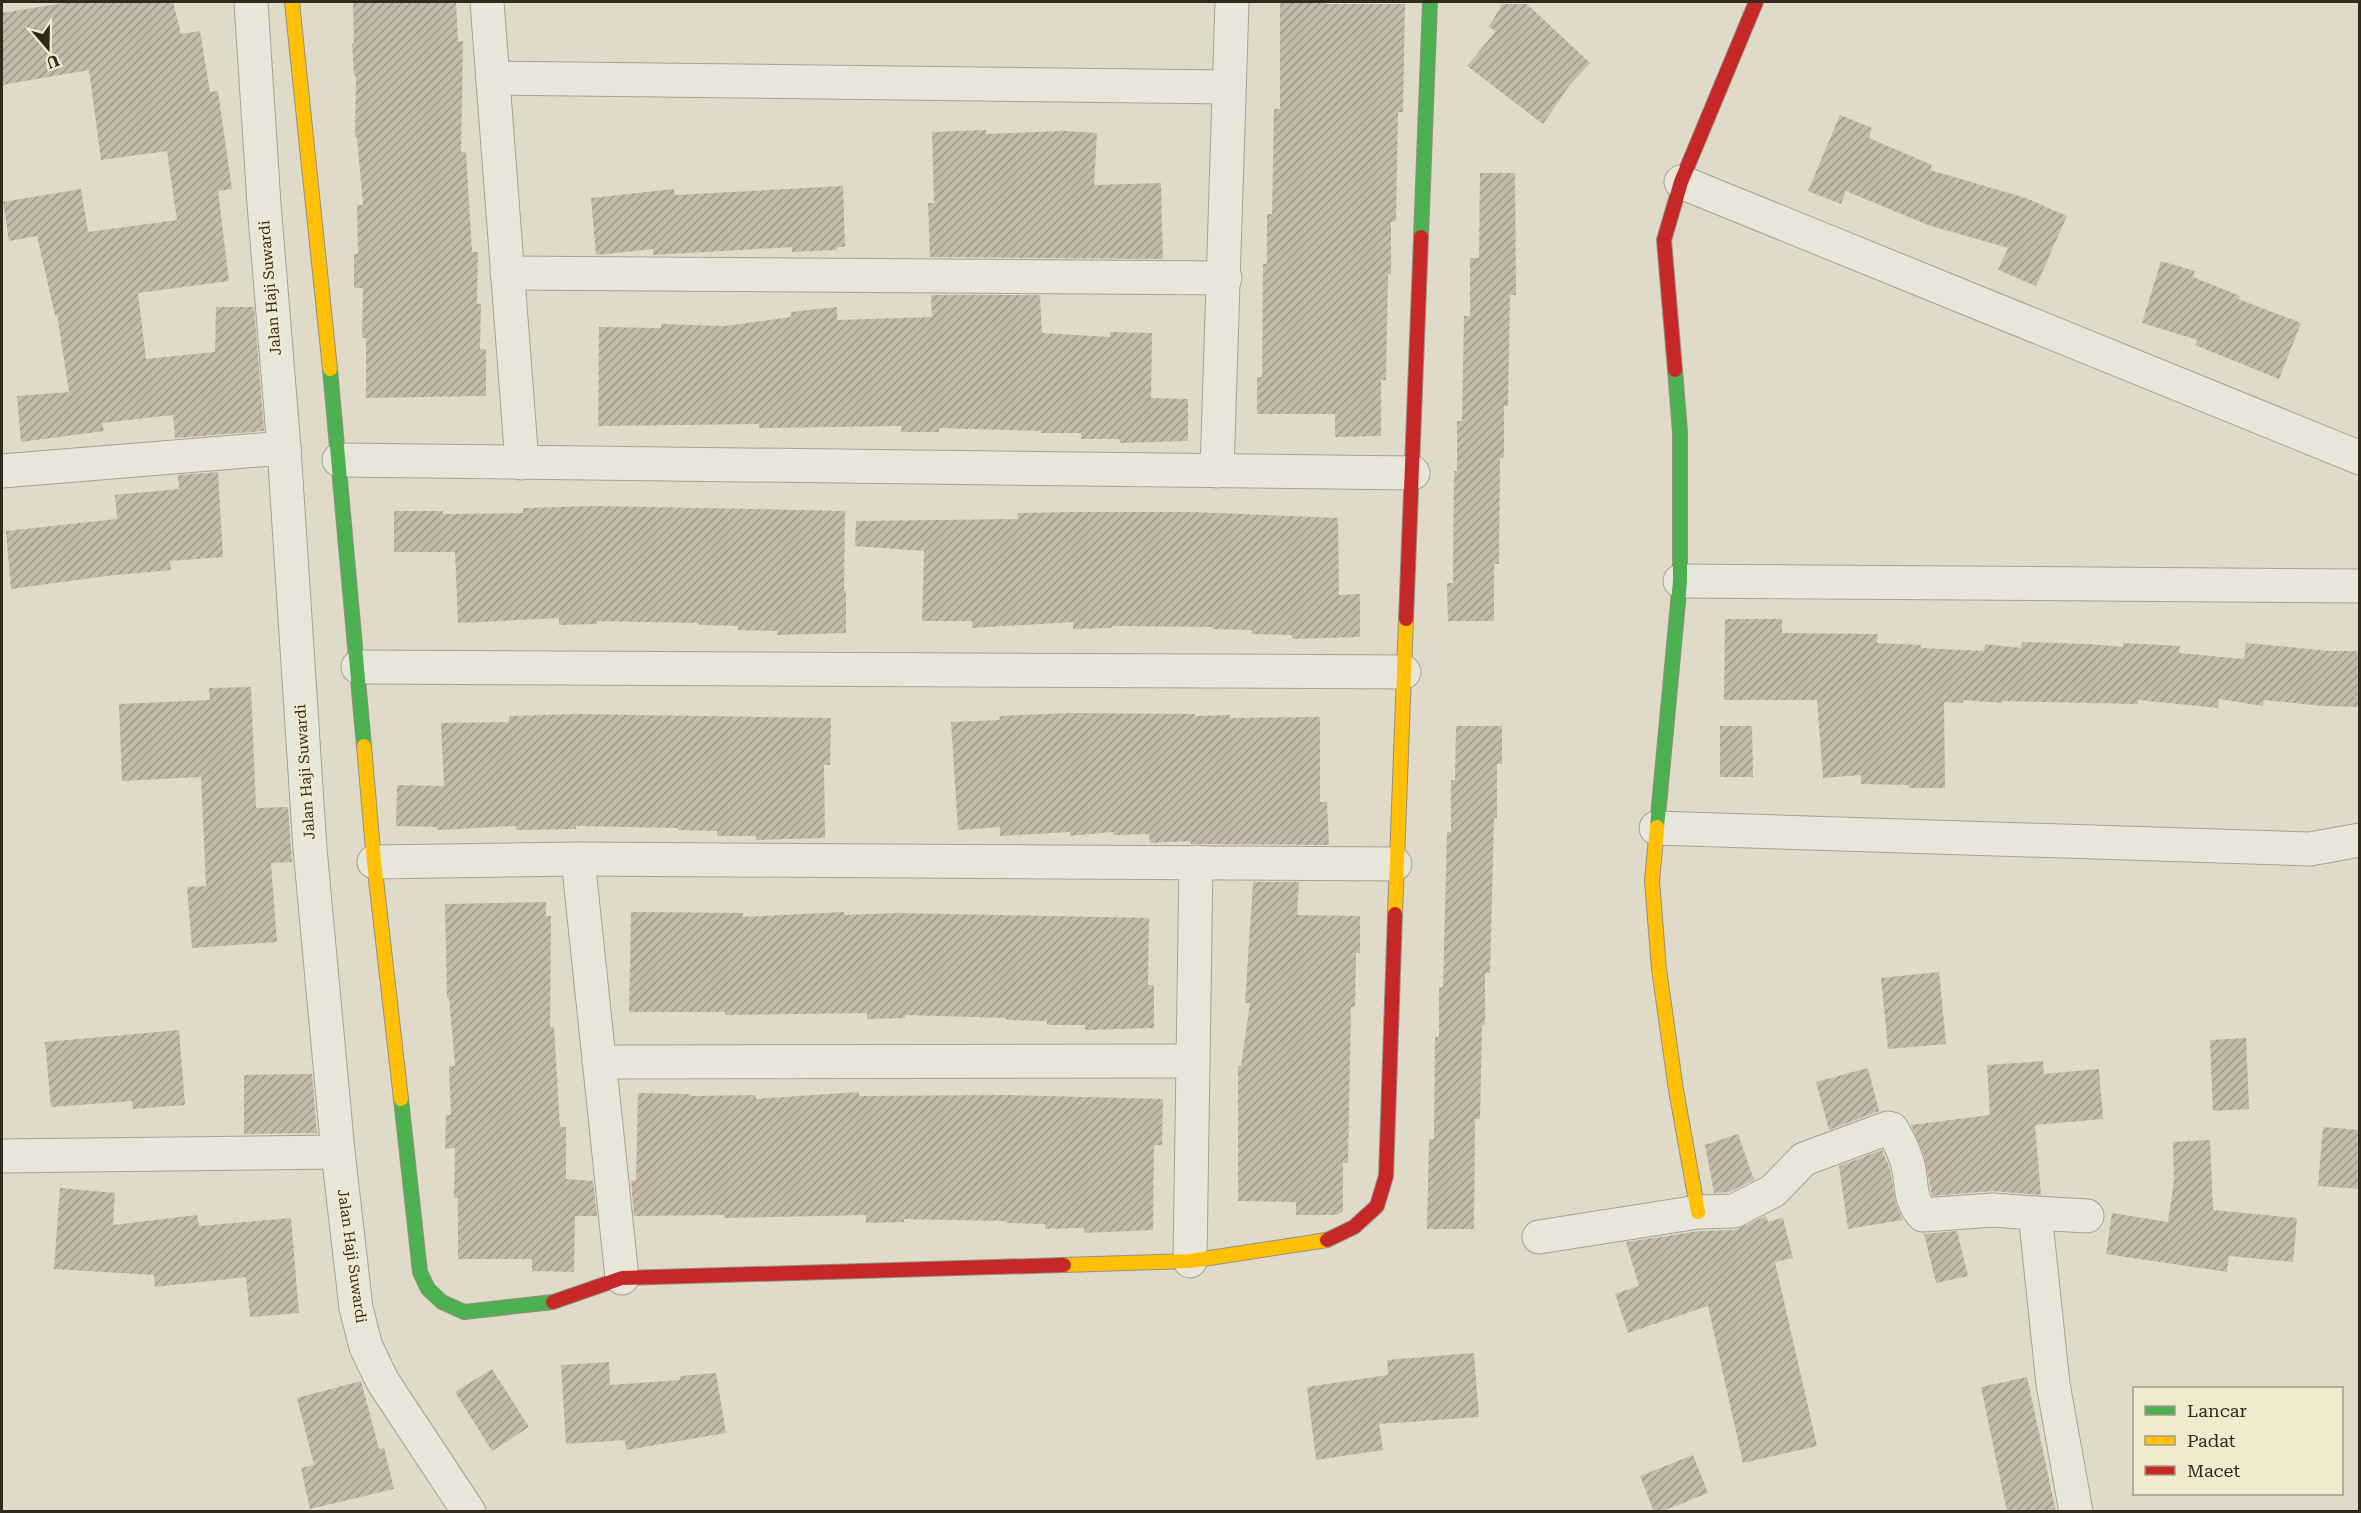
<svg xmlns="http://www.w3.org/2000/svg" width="2361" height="1513" viewBox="0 0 2361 1513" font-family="'Roboto Serif',serif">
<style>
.building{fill:url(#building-hatch)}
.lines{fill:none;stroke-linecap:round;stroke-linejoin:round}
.street-casing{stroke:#a5a093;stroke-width:35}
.fast-casing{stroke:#948f83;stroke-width:16}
.slow-casing{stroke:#948f83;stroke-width:16}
.jam-casing{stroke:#948f83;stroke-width:16}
.street{stroke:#e8e5da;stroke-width:33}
.fast{stroke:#4caf50;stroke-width:14}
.slow{stroke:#ffc107;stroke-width:14}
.jam{stroke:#c62828;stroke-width:14}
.labels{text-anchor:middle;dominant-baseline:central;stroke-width:4.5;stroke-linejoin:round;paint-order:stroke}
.street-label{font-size:15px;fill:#32291d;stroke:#f2eacf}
</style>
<defs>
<pattern id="building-hatch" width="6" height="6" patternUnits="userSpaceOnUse" patternTransform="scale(1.5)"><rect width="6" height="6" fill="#c3baaa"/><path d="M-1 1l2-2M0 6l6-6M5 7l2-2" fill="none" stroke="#9f978a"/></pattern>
</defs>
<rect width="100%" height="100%" fill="#e0dbc9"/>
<g class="building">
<path d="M69,2h104l8,32 19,-3 10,61 8,-1 14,98 -14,2 11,90 -91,12 8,66 69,-7 1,-45h38l10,124 -89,7 -2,-23 -71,8 2,8 -83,11 -4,-46 52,-4 -12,-77h-2l-18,-79 -28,5 -6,-39 78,-13 7,43 89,-12 -10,-69 -66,9 -12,-90 -87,15v-72z"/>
<path d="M353,2h103l2,40 5,-1 -2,111h5l6,100h6l-1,52h4l-1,45h6v47l-120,2v-60h-4l1,-50h-9v-34h4l-1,-49h6l-6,-68h-2l1,-61h-2l-2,-32 2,-1z"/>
<path d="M1280,2h46v2h79l-2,108h-5l-2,109 -5,1v52h-3l-2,106h-5v56l-46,1v-23h-78v-37h5l1,-113h4v-50h5l2,-105h6z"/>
<path d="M1502,4h25l63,59 -21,23 -26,38 -76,-58 29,-35 -7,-4z"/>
<path d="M1840,115l32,13 -3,10 63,27 -2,5 96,28 41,18 -31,70 -38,-16 10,-22 -80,-23 -82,-34 -5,13 -33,-13z"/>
<path d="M986,130v4l77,-3 34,2 -3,52 67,-2 2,76 -233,-2 -2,-54h6l-2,-71z"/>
<path d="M1480,173h35l1,122h-6l-2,111h-4v52h-4l-1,106h-5v57h-46l-1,-38h6l1,-112h3v-50h5l2,-105h6v-58h9z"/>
<path d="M843,186l2,61h-8v3l-45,2v-5l-139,8v-6l-57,6 -5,-57 83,-9 1,6z"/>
<path d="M2161,261l34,10 -2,6 47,19 -2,3 63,24 -22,56 -84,-34 3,-5 -56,-17z"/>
<path d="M931,295h109l2,38 68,4v-5l42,1 -1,65 37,1v42l-68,2 -1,-4h-38v-6h-40v-2l-102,-3v4h-38v-6l-142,2v-4l-161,2 1,-99 62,1v-4l63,2 67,-9v-5l46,-5v13l95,-3z"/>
<path d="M218,472l5,85 -53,4 1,9 -65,6 -95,13 -5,-58 111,-12 -2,-24 64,-6 -1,-14z"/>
<path d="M596,506l249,5 -1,80h2v42l-69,2v-4l-39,-1v-4l-39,-1v-2l-102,-2v3l-38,1v-7l-101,5 -3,-71h-61v-41h49v3l80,-1v-5z"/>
<path d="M1078,512h114l146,6 1,77 21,-1v43l-68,2v-4l-40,-1v-4l-39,-1v-2l-101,-1v2l-39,1v-7l-101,6v-7h-50l2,-70 -69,-5 1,-25 162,-2 -1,-6z"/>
<path d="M1725,619h57v14l96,1 -1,9 44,2v3l63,3 1,-7 36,4 1,-6 66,2 35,3v-4l57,3 -1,7 65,6 2,-16 83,8h31v56l-36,-1 -60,-6 -1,6 -44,-7 -1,9 -80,-8v4l-136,-3v2l-39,-3v3l-19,-1 1,86h-36v-3l-48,-1v-9l-38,3 -6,-78h-93z"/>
<path d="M251,687l5,121 32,-1 4,55 -21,1 6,79 -85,6 -5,-61 19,-1 -5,-109 -79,4 -3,-77 91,-4 -1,-12z"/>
<path d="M1070,713l125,1v2l35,-1v3l90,-1v85h7l2,43 -138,-1 -1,-3 -40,2 -1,-9 -36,1v-3l-43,4v-4l-70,4v-9l-42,3 -7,-108 49,-2 -1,-4z"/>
<path d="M580,714l251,4 -1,47h-6l1,73 -69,2v-4h-39v-5l-40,-1 1,-2 -102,-2v3l-60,1v-4l-79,4v-3l-41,-1 1,-41 47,1 -3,-63 68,-1v-6z"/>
<path d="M1456,726h46v38h-5v54h-3l-4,155h-5v52h-3l-2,94h-5l-1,110h-47l2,-90h5l1,-102h4v-49l4,-1 4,-155h4v-52h4z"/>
<path d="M1720,726h32l1,51h-33z"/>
<path d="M1253,882h46l-2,33 63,1v37h-4l-1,54h-4l-3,156h-5v49l-7,3h-40v-13l-58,-1v-135h3l9,-63h-5z"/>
<path d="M546,902v14h5l-1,111h4l6,100h6v52l27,2 4,35h-22l-1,56 -42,-1v-12h-74v-61h-4l1,-50 -10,1 1,-34h5l-2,-49h6l-6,-68h-2l-2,-94z"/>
<path d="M631,912l112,1v4l101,-5 1,3 53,-2 251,5 -1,67h6v43l-69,2v-5h-38v-4l-41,-1v-2l-101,-3v3l-38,1v-6l-142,2v-3h-96z"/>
<path d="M1939,972l7,72 -58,5 -7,-71z"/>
<path d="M179,1030l6,75 -52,4 -1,-8 -81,6 -6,-65z"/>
<path d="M2246,1038l3,71 -36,2 -3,-71z"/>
<path d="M2043,1061l1,13 55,-5 4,50 -68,6 6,70 -49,-4 -60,5 -8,-41 -13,-30 79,-10 -3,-50z"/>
<path d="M1868,1068l11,43 -50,19 -13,-48z"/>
<path d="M312,1074l5,59 -73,1v-59z"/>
<path d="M859,1092v4l149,-1 155,4 -1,46h-8l-1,85 -69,3v-5l-39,1v-5l-39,-1v-2l-102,-2v3l-38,1v-8l-142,3v-3l-90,1 -3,-35 5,-1 2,-87 53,1v2l65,-1v4z"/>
<path d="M2323,1127l37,3v59l-42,-3z"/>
<path d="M1738,1134l16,46 -25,12 -15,1 -9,-48z"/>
<path d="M2210,1140l3,70 84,8 -4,44 -64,-6 -2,16 -121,-18 6,-41 56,9 6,-42 -1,-38z"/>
<path d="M1882,1150l8,19 6,35 7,16 -55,9 -9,-63z"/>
<path d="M60,1188l55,5 -2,32 84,-10 2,11 92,-8 8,95 -49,4 -4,-40 -91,10 -1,-12 -100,-6z"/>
<path d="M1766,1216l2,6 15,-4 10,40 -18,4 42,184 -74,17 -35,-157 -80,27 -13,-39 24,-8 -13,-44 74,-11 35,-1z"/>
<path d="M1957,1231l11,45 -32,7 -12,-49z"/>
<path d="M1474,1353l5,64 -100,7 4,26 -67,10 -9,-73 81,-12 -1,-15z"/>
<path d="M609,1362l1,23 70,-5v-4l36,-3 10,60 -100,17 -1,-10 -59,4 -5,-79z"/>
<path d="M492,1369l37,58 -37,24 -37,-59z"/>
<path d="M2027,1377l29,135h-49l-26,-125z"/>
<path d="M361,1381l18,68 5,-1 10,41 -84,20 -9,-41 13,-3 -17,-67z"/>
<path d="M1693,1455l15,38 -48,19h-6l-14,-36z"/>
</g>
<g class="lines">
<defs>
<g id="street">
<path d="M251,2l13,202 20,244 26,401 28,303 18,156 10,39 17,35 86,130"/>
<path d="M487,2l35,461"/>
<path d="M493,78l736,9"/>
<path d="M1681,182l679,276"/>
<path d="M507,273l718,5"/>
<path d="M339,460l1074,13"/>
<path d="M2,471l282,-23"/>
<path d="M1217,471l15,-469"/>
<path d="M1680,581l680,5"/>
<path d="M358,667l1046,5"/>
<path d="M1656,828l654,21 50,-9"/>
<path d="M578,859l44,419"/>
<path d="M374,862l204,-3 817,5"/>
<path d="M599,1062l594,-1"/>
<path d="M2,1156l336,-4"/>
<path d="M2035,1213l52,3"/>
<path d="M1539,1237l159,-25 36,-1 39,-20 31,-32 84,-31 4,1c7,12 15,28 17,41 3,17 1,31 14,45l70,-5 42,3 18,171 23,128"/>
<path d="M1190,1261l6,-399"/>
</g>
<g id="fast">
<path d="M1421,237l9,-235"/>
<path d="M330,369l34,377"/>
<path d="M1657,827l23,-246v-149l-5,-62"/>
<path d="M401,1099l19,173 8,17 14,13 22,10 89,-10"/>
</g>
<g id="slow">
<path d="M292,2l38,367"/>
<path d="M364,746l10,116 27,237"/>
<path d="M1657,827l-5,54 7,88 17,121 22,122"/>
<path d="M1395,914l11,-295"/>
<path d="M1064,1265l126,-4 137,-21"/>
</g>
<g id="jam">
<path d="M1675,370l-11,-130 17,-58 75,-180"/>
<path d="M1406,619l15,-382"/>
<path d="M1327,1240l27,-13 23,-21 9,-30 9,-262"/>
<path d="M553,1302l69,-24 442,-13"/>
</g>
</defs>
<use href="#street" class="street-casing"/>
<use href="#fast" class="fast-casing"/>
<use href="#slow" class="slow-casing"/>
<use href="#jam" class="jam-casing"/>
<use href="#street" class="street"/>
<use href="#fast" class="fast"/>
<use href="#slow" class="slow"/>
<use href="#jam" class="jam"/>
</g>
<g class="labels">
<g class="street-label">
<text transform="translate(270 288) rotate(-95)">Jalan Haji Suwardi</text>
<text transform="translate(305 772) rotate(-94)">Jalan Haji Suwardi</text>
<text transform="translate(352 1256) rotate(82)">Jalan Haji Suwardi</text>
</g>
</g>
<rect width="2361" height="1513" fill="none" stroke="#32291d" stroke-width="6"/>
<rect x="2133" y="1387" width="210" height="108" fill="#f2eacf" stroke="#a59d88" stroke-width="1.5"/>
<rect x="2145" y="1406" width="30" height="9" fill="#4caf50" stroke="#a59d88" stroke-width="1.5"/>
<text x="2187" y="1417" font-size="18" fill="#32291d">Lancar</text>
<rect x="2145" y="1436" width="30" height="9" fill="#ffc107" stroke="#a59d88" stroke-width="1.5"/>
<text x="2187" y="1447" font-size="18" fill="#32291d">Padat</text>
<rect x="2145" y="1466" width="30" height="9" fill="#c62828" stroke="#a59d88" stroke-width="1.5"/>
<text x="2187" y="1477" font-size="18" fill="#32291d">Macet</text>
<g transform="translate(48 48) rotate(160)" stroke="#f2eacf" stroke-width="4.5" paint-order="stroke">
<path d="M0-4.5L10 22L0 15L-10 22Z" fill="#32291d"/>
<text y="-9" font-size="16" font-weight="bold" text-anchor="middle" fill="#32291d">U</text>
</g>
</svg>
